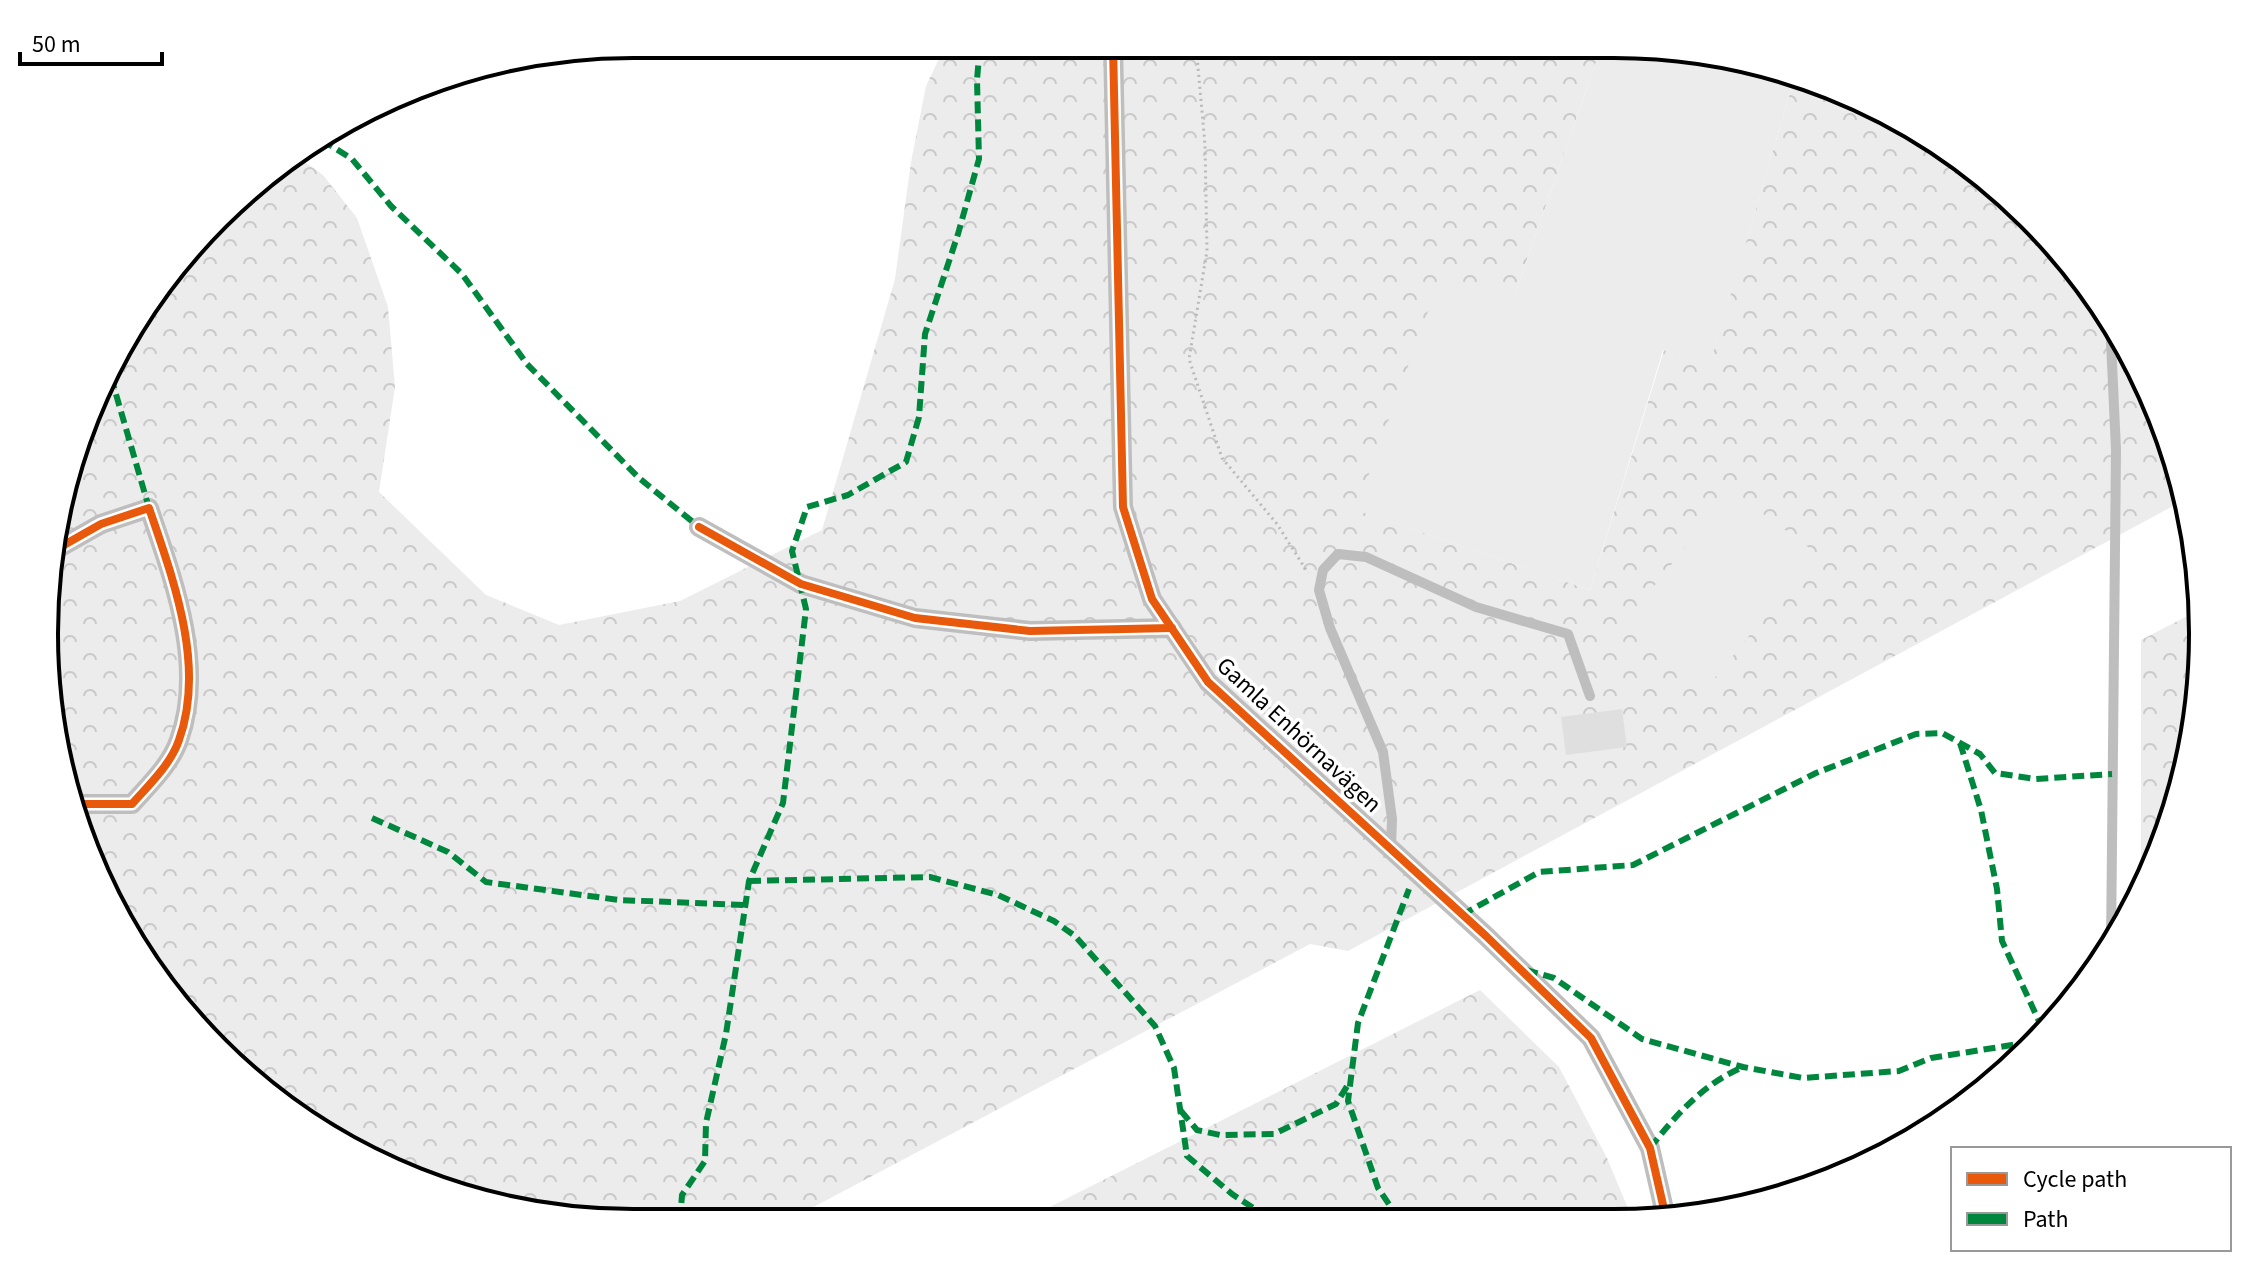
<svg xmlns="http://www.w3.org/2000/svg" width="2247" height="1267" viewBox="0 0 2247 1267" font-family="'Source Sans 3',sans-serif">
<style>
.forest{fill:url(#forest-crowns)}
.pitch{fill:#ececec}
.building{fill:#dfdfdf}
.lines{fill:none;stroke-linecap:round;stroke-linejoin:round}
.path{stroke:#b9b9b9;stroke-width:3;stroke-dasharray:2 4;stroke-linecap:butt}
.service{stroke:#bebebe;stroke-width:10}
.minor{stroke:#bebebe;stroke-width:20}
.quiet{stroke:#00873e;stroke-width:6;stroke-dasharray:12 6;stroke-linecap:butt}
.cycleway-casing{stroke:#fff;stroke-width:13}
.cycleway{stroke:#e8590c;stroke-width:8}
.labels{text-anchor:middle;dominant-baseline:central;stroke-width:7;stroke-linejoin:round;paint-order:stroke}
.street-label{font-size:24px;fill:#000;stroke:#fff}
.rim{fill:none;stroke:#000;stroke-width:4}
</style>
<defs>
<pattern id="forest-crowns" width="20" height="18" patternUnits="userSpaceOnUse" patternTransform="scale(2)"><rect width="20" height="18" fill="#ececec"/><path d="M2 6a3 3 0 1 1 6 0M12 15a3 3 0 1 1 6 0" fill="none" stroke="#c9c9c9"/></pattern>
</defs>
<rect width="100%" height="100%" fill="#fff"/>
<g class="forest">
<path d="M946,44l656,1 -87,249 -158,216 233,80 74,-240 46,13 85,-287 114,47 94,68 78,84 61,98 41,108 3,18 -838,452 -38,-7 -523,277 -192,1 -151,-30 -106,-48 -148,-122 -101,-163 -44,-187 19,-192 80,-174 131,-140 20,-11 28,20 34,43 31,89 7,80 -16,105 107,103 73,30 121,-24 142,-71 73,-251 16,-117 15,-76z"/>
<path d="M2201,609l-3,102 -26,112 -31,68v-251z"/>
<path d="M1480,990l79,77 48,91 25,60 -608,2z"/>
</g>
<g class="pitch">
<path d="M1602,45c64,0 134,7 193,31l-85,288 -47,-14 -73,240 -234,-80 84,-232 75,16z"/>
<path d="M1731,490l85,63 -109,135 -84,-63z"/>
</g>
<path class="building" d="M1622,709l5,38 -61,8 -5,-38z"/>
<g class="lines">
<path class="path" d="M1196,45l9,100 2,106 -18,108 33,99 55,66 31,49"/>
<g class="service">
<path d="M2110,320l6,130 -5,495"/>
<path d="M1391,846l1,-27 -9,-67 -53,-124 -11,-38 4,-20 15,-16 28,3 110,50 92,27 22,62"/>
</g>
<g class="minor">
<path d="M1113,45l10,462 29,92 56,83 278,254 105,102 59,110 16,70"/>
<path d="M699,527l102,57 114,34 115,13 142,-3"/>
<path d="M57,549l44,-25 48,-16c24,71 57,157 30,232 -8,24 -30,45 -47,64h-56"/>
</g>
<g class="quiet">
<path d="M322,140l30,19 39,47 71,68 65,90 112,114 60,49"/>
<path d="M111,377l38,131"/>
<path d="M1960,743l21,67 16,79 5,52 42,91"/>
<path d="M372,818l76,34 38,30 133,18 126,5"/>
<path d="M749,881l181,-4 68,18 56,26 21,15 80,90 19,42 13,88 45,38 38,25"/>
<path d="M1462,915l77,-43 94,-7 183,-92 100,-39 26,-1 38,21 15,19 41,6 76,-5"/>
<path d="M1526,970l28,8 88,61 101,28 60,11 96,-7 32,-13 106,-17"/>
<path d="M1181,1111l16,19 23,5 54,-1 62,-30 13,-21"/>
<path d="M1650,1148c26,-33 53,-64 93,-81"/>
<path d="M1399,1219l-21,-31 -30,-87 10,-78 51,-134"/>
<path d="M680,1221l2,-26 23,-34 1,-38 20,-89 23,-153 34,-78 23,-194 -14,-58 15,-44 41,-12 58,-33 13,-45 6,-83 33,-100 21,-75 -2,-79 3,-36"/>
</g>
<defs>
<g id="cycleway">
<path d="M1113,45l10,462 29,92 56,83 278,254 105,102 59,110 16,70"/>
<path d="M699,527l102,57 114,34 115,13 142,-3"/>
<path d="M57,549l44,-25 48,-16c24,71 57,157 30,232 -8,24 -30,45 -47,64h-56"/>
</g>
</defs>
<use href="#cycleway" class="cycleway-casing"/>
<use href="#cycleway" class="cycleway"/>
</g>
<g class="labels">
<g class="street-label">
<text transform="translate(1299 735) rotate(43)">Gamla Enhörnavägen</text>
</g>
</g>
<path d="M0 0H2247V1267H0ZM633 58H1614A575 575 0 0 1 2189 633V634A575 575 0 0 1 1614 1209H633A575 575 0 0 1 58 634V633A575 575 0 0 1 633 58Z" fill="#fff" fill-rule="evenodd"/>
<path class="rim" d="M633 58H1614A575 575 0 0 1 2189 633V634A575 575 0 0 1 1614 1209H633A575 575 0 0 1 58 634V633A575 575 0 0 1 633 58Z"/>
<rect x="1951" y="1147" width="280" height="104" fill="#ffffff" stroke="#999999" stroke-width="2"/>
<rect x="1967" y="1173" width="40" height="12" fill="#e8590c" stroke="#999999" stroke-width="2"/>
<text x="2023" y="1187" font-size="24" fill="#000000">Cycle path</text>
<rect x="1967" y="1213" width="40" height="12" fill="#00873e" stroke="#999999" stroke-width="2"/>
<text x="2023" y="1227" font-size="24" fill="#000000">Path</text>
<path d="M20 52v12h142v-12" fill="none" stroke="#000000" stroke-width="4"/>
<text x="32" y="52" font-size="24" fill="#000000" stroke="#ffffff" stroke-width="6" paint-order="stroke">50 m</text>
</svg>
